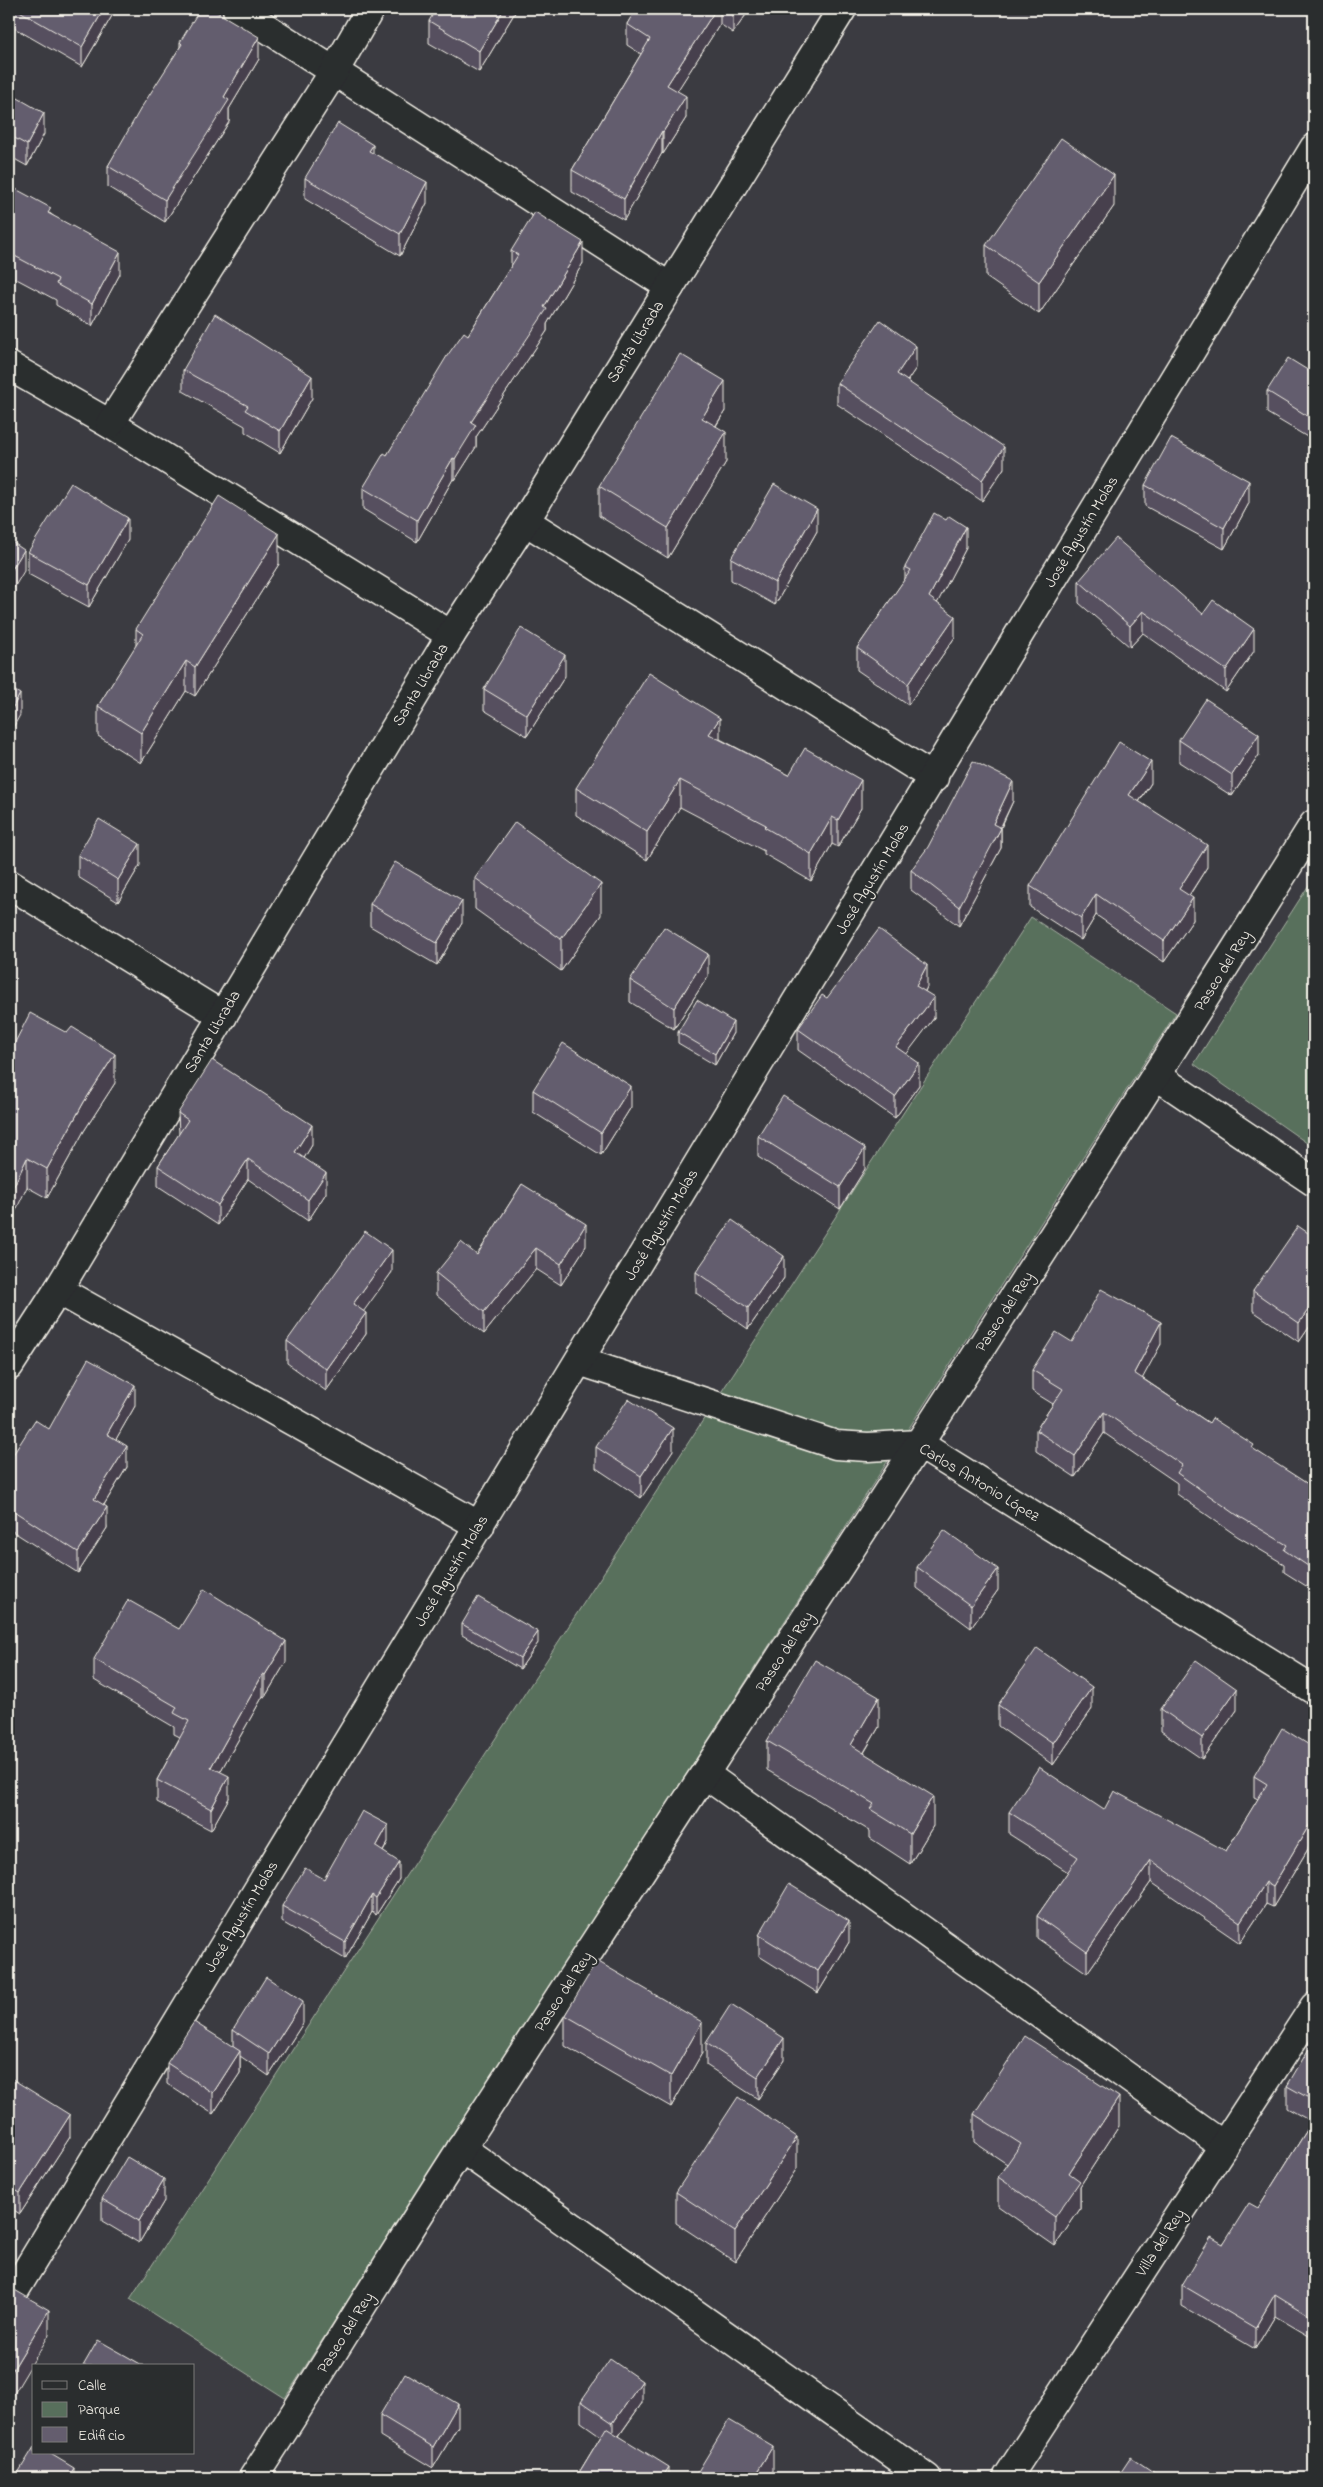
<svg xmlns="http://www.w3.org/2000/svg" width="1323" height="2487" viewBox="0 0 1323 2487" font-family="'Indie Flower',sans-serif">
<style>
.green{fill:#586f5c;stroke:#a6b0a2}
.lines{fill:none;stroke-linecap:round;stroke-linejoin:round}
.street-casing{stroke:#f4f1e8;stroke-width:31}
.secondary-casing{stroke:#f4f1e8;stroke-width:31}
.street{stroke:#2a2d2e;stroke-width:28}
.secondary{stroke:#2a2d2e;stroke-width:28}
.wall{fill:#56505f;stroke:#f4f1e8}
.shaded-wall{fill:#46414d;stroke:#f4f1e8}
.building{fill:#645d6e;stroke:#f4f1e8}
.labels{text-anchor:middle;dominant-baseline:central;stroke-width:4;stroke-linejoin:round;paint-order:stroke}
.street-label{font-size:16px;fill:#f4f1e8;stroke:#2a2d2e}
</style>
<rect width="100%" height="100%" fill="#3b3b41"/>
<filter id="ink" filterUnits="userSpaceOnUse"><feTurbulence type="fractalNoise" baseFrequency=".02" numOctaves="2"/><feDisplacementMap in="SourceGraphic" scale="10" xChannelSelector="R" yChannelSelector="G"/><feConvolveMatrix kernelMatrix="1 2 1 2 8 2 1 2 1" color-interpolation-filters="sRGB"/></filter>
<g filter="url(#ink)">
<g class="green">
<path d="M1314,877v271l-120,-84z"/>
<path d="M1031,917l145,96 -891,1385 -155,-99z"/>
</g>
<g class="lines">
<defs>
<g id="street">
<path d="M237,9l433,278"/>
<path d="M9,366l101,58 341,211"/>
<path d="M110,424l225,-354 35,-61"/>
<path d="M525,521l409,257"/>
<path d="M9,884l214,132"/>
<path d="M1157,1076l157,106"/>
<path d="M58,1290l422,236"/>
<path d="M579,1361l257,84 32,2 51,-3 395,246"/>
<path d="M706,1775l518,371"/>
<path d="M461,2148l466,330"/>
<path d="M9,2300l1305,-2152"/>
<path d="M253,2478c72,-110 139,-223 211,-334 284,-439 573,-876 850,-1320"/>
<path d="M1007,2478l307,-471"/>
</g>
<path id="secondary" d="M9,1366l49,-76 393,-655 74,-114 317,-512"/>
</defs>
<use href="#street" class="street-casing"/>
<use href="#secondary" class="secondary-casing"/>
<use href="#street" class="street"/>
<use href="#secondary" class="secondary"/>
</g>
<g class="wall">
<path d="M9,9h107l-34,58 -73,-42z"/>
<path d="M517,9l-38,63 -50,-29v-22z"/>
<path d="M636,9h114l-17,24 -13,-9 -43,67 9,27 -23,36 -1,-1 -38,67 -52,-28v-22l69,-116 -14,-9v-21z"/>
<path d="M180,42l79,17 -30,50v13l-64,100 -57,-35v-21l72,-119z"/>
<path d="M9,93l35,41 -17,32 -18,-10z"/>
<path d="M305,178l122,25 -27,53 -95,-57z"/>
<path d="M9,194l42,20 69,60 -28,52 -36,-21v-5l-47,-25z"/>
<path d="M1114,206l-75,108 -53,-37v-32z"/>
<path d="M511,251l72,12 -36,61v7l-71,106v10l-21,33 -2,-1 -36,63 -54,-33v-21l24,-33 81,-120 43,-69z"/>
<path d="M916,368l-9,13 97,87 -22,33 -145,-97v-21z"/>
<path d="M183,370l129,28 -32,55 -35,-21v-6l-62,-35z"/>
<path d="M1314,374v67l-47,-28v-22z"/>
<path d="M725,411l-9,15 10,36 -58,96 -69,-42v-30z"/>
<path d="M1145,485l104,18 -25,46 -79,-43z"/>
<path d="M817,531l-42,74 -44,-25v-22z"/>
<path d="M128,540l-39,67 -61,-33v-22z"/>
<path d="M966,548l-29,55 18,34 -47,68 -51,-35v-22l48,-69v-12z"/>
<path d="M279,564l-84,132 -9,-5 -45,72 -43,-27v-30l38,-60v-17z"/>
<path d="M1079,581l124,33 51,37 -28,41 -83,-59 -13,14 -51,-44z"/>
<path d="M565,676l-38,60 -43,-26v-21z"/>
<path d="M720,739l69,36 72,33 -23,39 -6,-3 -21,37 -47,-27v-3l-84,-44 -33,53 -71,-45v-27z"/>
<path d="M1179,740l80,15 -27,41 -53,-34z"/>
<path d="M1151,783l-12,19 68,65 -18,29 4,24 -29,42 -68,-47 -15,25 -51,-33v-21z"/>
<path d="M1013,801l-12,27v20l-42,78 -48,-36v-20z"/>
<path d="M78,855l62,10 -22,37 -40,-25z"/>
<path d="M475,878l126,37 -40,56 -86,-62z"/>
<path d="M370,904l92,19 -25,42 -67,-39z"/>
<path d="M708,976l-34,53 -44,-27v-22z"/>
<path d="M927,987l-2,4 9,27 -28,36 13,31 -24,33 -97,-68v-21l29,-31z"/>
<path d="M678,1032l55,1 -18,32 -37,-22z"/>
<path d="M9,1054l106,29 -31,48 -37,67 -20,-11z"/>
<path d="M533,1090l98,17 -30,48 -68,-43z"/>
<path d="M178,1113l134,32 -8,13 22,35 -18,28 -60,-42 -30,46 -60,-39v-20l21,-32z"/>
<path d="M758,1136l107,33 -25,40 -82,-52z"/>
<path d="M522,1184l64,62 -25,39 -25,-16 -52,65 -48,-39v-22l41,-18z"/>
<path d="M1314,1237v92l-4,-3 -11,16 -46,-31v-20z"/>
<path d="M392,1272l-29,39 3,23 -40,57 -39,-28v-22z"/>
<path d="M696,1272l88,6 -36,51 -52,-36z"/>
<path d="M1072,1342l89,2 -19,34 67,45 105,65v103l-30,-19v-8l-47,-28 -60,-42v-11l-73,-50 -29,44 -39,-26v-21l17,-26 -21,-13v-21z"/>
<path d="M135,1406l-19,33 11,28 -23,38 3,23 -29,45 -69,-44v-68l40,-32z"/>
<path d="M596,1447l77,3 -32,48 -45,-30z"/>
<path d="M917,1567l81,23 -27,38 -54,-40z"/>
<path d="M462,1624l76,19 -18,26 -58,-34z"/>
<path d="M179,1629l107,33 -21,35 -2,-1 -43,76 9,26 -18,32 -54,-28v-22l23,-43 -6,-3v-7l-80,-47v-21z"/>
<path d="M998,1705l94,4 -39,56 -55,-39z"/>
<path d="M1161,1709l76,1 -35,49 -41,-28z"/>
<path d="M879,1727l-15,26 69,73 -23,38 -40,-26v-7l-103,-61v-29z"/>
<path d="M1314,1748v91l-41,68 -7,-3 -26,39 -89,-61 -64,91 -50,-35v-22l31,-44 -59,-38v-22l95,-2 122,41 32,-52 -4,-2v-21z"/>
<path d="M388,1842l-5,10 16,27 -23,36 -4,-3 -27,47 -63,-37v-16l42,-27z"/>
<path d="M759,1935l90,7 -31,51 -59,-37z"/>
<path d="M565,2015l137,38 -31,54 -106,-61z"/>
<path d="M303,2023l-34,53 -29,-20v17l-27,41 -46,-30v-21l66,-16v-17z"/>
<path d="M706,2043l78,17 -26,39 -52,-34z"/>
<path d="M1314,2050v289l-39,-23 -20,33 -73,-43v-21l76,-77 54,-86 -25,-14v-22z"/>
<path d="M9,2077l61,60 -50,77 -11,-7z"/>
<path d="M974,2114l145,12 -39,60v23l-25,37 -57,-40v-29l9,-13 -33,-22z"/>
<path d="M797,2168l-62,94 -59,-39v-31z"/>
<path d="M102,2199l62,2 -25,42 -37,-22z"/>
<path d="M581,2401l61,2 -23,33 50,42h-92v-2l24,-40 -20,-14z"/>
<path d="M380,2415l78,11 -25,42 -53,-32z"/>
</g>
<g class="shaded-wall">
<path d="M104,9h12l-34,58v-20z"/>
<path d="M504,9h13l-38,63v-21z"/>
<path d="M716,9h4v15l-53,83v-22z"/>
<path d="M735,9h15l-17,24v-21z"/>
<path d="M259,37v22l-30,50v13l-64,100v-22l59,-103z"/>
<path d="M686,96v22l-23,36v-22z"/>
<path d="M44,113v21l-17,32v-21z"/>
<path d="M662,131v22l-38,67v-21z"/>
<path d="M373,145v21l-4,-15z"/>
<path d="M1114,175v31l-75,108v-32z"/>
<path d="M427,182v21l-27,53v-22z"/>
<path d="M583,242v21l-36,61v7l-71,106v10l-21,33v-21l16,-37 73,-115z"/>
<path d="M120,252v22l-28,52v-22z"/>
<path d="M916,346v22l-19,28v-22z"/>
<path d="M312,376v22l-32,55v-22z"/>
<path d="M725,381v30l-23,36v-29z"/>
<path d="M726,432v30l-58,96v-30z"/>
<path d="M1004,447v21l-22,33v-21z"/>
<path d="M453,458v21l-36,63v-22z"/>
<path d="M1249,481v22l-25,46v-21z"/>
<path d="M817,509v22l-42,74v-22z"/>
<path d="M128,518v22l-39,67v-22z"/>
<path d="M966,527v21l-37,71v-22z"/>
<path d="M279,534v30l-84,132v-29z"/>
<path d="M24,550v21l-15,25v-22z"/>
<path d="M1143,611v22l-13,14v-21z"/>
<path d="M955,616v21l-47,68v-21z"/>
<path d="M1254,629v22l-28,41v-22z"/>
<path d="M565,655v21l-38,60v-21z"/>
<path d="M186,661v30l-45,72v-30z"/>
<path d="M20,694v21l-11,20v-21z"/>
<path d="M720,718v27l-11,-11z"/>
<path d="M1259,734v21l-27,41v-21z"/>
<path d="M1151,762v21l-22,34v-22z"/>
<path d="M680,780v27l-33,53v-28z"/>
<path d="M861,780v28l-23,39v-27z"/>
<path d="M1013,781v20l-19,40 7,-13v20l-42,78v-19l34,-83z"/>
<path d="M832,817v27l-21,37v-27z"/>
<path d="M140,844v21l-22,37v-22z"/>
<path d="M1207,845v22l-28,44v-22z"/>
<path d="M601,884v31l-40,56v-32z"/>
<path d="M1096,894v21l-15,25v-22z"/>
<path d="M1193,898v22l-29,42v-21z"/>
<path d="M462,901v22l-25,42v-22z"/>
<path d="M708,954v22l-34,53v-21z"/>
<path d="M927,965v22l-11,21v-22z"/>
<path d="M934,997v21l-38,50v-21z"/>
<path d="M733,1022v11l-18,32v-11z"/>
<path d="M115,1054v29l-31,48 -37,67v-29l37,-67z"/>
<path d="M919,1063v22l-24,33v-21z"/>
<path d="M631,1086v21l-30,48v-22z"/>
<path d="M312,1125v20l-17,28v-21z"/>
<path d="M865,1148v21l-25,40v-22z"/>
<path d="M27,1158v29l-18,38v-29z"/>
<path d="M248,1159v20l-30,46v-20z"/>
<path d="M326,1173v20l-18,28v-21z"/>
<path d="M586,1224v22l-25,39v-21z"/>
<path d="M536,1248v21l-52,65v-22z"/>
<path d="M392,1250v22l-39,54v-22z"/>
<path d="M784,1256v22l-36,51v-21z"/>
<path d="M1310,1307v19l-11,16v-19z"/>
<path d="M366,1313v21l-40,57v-22z"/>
<path d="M1161,1322v22l-27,50v-21z"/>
<path d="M135,1385v21l-28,49v-21z"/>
<path d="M1104,1412v21l-29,44v-21z"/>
<path d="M673,1428v22l-32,48v-22z"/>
<path d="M127,1446v21l-33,54v-22z"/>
<path d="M107,1507v21l-29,45v-21z"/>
<path d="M998,1569v21l-27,38v-22z"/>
<path d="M538,1632v11l-18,26v-11z"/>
<path d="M286,1641v21l-21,35v-22z"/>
<path d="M263,1674v22l-52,92v-21z"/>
<path d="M1092,1687v22l-39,56v-22z"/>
<path d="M1237,1689v21l-35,49v-21z"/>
<path d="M879,1697v30l-28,47v-29z"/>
<path d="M229,1776v22l-18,32v-21z"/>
<path d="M933,1796v30l-23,38v-30z"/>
<path d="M1314,1817v22l-41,68v-21z"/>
<path d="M388,1825v17l-12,22v-17z"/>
<path d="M1151,1860v22l-64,91v-21z"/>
<path d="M399,1862v17l-23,36v-17z"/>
<path d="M1266,1882v22l-26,39v-21z"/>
<path d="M372,1895v17l-27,47v-17z"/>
<path d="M849,1921v21l-31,51v-22z"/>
<path d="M303,2001v22l-34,53v-22z"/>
<path d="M702,2022v31l-31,54v-31z"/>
<path d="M784,2038v22l-26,39v-22z"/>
<path d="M240,2051v22l-27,41v-21z"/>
<path d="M1119,2097v29l-39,60v23l-25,37v-29l14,-44z"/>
<path d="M70,2115v22l-50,77v-21z"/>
<path d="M797,2137v31l-62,94v-31z"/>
<path d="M164,2179v22l-25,42v-22z"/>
<path d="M1275,2294v22l-20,33v-21z"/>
<path d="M49,2310v25l-40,67v-26z"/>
<path d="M642,2381v22l-29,41v-21z"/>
<path d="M458,2404v22l-25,42v-21z"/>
<path d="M773,2446v25l-5,7h-15z"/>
<path d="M669,2467v11h-7z"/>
<path d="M74,2468v10h-6z"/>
</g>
<g class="building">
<path d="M16,9h88l-22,38z"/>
<path d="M200,9h12l47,28 -35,60 5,3 -64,100 -57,-34 33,-58 41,-64 -2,-2z"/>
<path d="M436,9h68l-25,42 -50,-30z"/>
<path d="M636,9h80l-49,76 19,11 -23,36 -1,-1 -38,68 -52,-29 78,-131 -23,-15z"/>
<path d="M729,9h6l-2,3z"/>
<path d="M9,93l35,20 -17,32 -18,-10z"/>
<path d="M338,123l35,22 -4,6 58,31 -27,52 -95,-56z"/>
<path d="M1061,138l53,37 -75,107 -53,-37z"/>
<path d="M12,187l39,21 -3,5 72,39 -28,52 -36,-20 2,-5 -49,-26v-59z"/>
<path d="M535,212l48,30 -39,65 3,2 -76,113 5,3 -21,34 -2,-1 -36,62 -54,-32 21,-35 3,2 60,-99 17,-24 4,3 50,-80 -7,-4z"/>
<path d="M215,314l97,62 -32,55 -35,-21 3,-4 -65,-36z"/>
<path d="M880,320l36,26 -19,28 107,73 -22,33 -145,-97z"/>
<path d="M680,354l45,27 -23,37 24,14 -58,96 -69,-42z"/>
<path d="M1288,358l26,16v46l-47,-29z"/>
<path d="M1171,438l78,43 -25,47 -79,-43z"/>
<path d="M71,483l57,35 -39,67 -61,-33z"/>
<path d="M774,484l43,25 -42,74 -44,-25z"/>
<path d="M219,496l60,38 -84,133 -9,-6 -45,72 -43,-27 45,-72 -7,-5z"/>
<path d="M934,513l12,7 3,-4 17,11 -37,70 26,19 -47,68 -51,-36 54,-78 -6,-3z"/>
<path d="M1116,538l87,76 10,-14 41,29 -28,41 -83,-59 -13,15 -51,-45z"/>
<path d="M9,540l15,10 -15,24z"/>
<path d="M521,628l44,27 -38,60 -43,-26z"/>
<path d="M649,673l71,45 -11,16 80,41 16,-27 56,32 -23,40 -6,-3 -21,37 -47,-27 2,-2 -86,-45 -33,52 -71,-44z"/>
<path d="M9,687l11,7 -11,20z"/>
<path d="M1206,699l53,35 -27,41 -53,-35z"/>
<path d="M1119,742l32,20 -22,33 78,50 -28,44 14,9 -29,43 -68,-47 -15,24 -51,-32z"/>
<path d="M973,761l40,20 -20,43 8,4 -42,79 -48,-37 17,-23z"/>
<path d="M99,819l41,25 -22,36 -40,-25z"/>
<path d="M515,822l86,62 -40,55 -86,-61z"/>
<path d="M395,862l67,39 -25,42 -67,-39z"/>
<path d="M664,927l44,27 -34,54 -44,-28z"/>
<path d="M879,929l48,36 -11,21 18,11 -38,50 23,16 -24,34 -97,-68 24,-34 5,3z"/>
<path d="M697,1000l36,22 -18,32 -37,-22z"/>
<path d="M30,1013l37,20 5,-6 43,27 -31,48 -37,67 -20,-11 -18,38v-142z"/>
<path d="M563,1043l68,43 -30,47 -68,-43z"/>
<path d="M212,1060l100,65 -17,27 31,21 -18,27 -60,-41 -30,46 -60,-39 30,-46 -10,-7z"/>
<path d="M783,1096l82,52 -25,39 -82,-51z"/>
<path d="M522,1184l64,40 -25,40 -25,-16 -52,64 -48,-39 25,-31 16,13z"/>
<path d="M732,1220l52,36 -36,52 -52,-36z"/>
<path d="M1298,1226l16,11v73l-4,-3 -11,16 -46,-32z"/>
<path d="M365,1231l27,19 -39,54 13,9 -40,56 -39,-28z"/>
<path d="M1101,1289l60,33 -27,51 75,50 3,-5 42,27 -2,3 62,40v82l-30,-20 3,-5 -50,-30 -60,-42 5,-8 -78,-53 -29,44 -39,-26 27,-41 -31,-19 24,-38 16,10z"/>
<path d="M88,1359l47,26 -28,49 20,12 -33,53 13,8 -29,45 -69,-44v-47l26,-41 14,9z"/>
<path d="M628,1399l45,29 -32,48 -45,-29z"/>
<path d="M944,1530l54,39 -27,37 -54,-39z"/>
<path d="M204,1589l82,52 -21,34 -2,-1 -52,93 18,9 -18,33 -54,-29 32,-59 -15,-8 3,-6 -83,-48 34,-59 51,29z"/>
<path d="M478,1597l60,35 -18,26 -58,-34z"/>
<path d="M1037,1648l55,39 -39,56 -55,-38z"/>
<path d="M815,1660l64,37 -28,48 82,51 -23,38 -40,-25 4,-5 -107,-63z"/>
<path d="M1196,1660l41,29 -35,49 -41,-29z"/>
<path d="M1282,1728l32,20v69l-41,69 -7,-4 -26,40 -89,-62 -64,92 -50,-36 41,-59 -69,-45 30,-45 65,43 10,-19 112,60 41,-67 -13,-8z"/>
<path d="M362,1811l26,14 -12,22 23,15 -23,36 -4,-3 -27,47 -63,-36 23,-38 19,11z"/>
<path d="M789,1884l60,37 -31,50 -59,-36z"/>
<path d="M597,1961l105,61 -31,54 -106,-61z"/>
<path d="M266,1977l37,24 -34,53 -36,-24z"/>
<path d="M731,2004l53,34 -26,39 -52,-34z"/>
<path d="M194,2022l46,29 -27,42 -46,-30z"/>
<path d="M1025,2036l94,61 -50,76 11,8 -25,36 -57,-40 23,-33 -47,-30z"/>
<path d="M1310,2047l4,3v51l-27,-15z"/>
<path d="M9,2077l61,38 -50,78 -11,-7z"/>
<path d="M738,2097l59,40 -62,94 -59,-39z"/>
<path d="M1314,2119v199l-39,-24 -20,34 -73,-43 29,-48 12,7 26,-41 9,5z"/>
<path d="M127,2157l37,22 -25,42 -37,-22z"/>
<path d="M9,2289h4l36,21 -40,66z"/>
<path d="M98,2340l46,26h-61z"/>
<path d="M610,2359l32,22 -29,42 -32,-22z"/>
<path d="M405,2373l53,31 -25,43 -53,-32z"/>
<path d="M729,2420l44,26 -20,32h-59z"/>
<path d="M606,2428l63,39 -7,11h-82l-3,-2z"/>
<path d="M34,2447v6h15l25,15 -6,10h-53z"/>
<path d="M1131,2457l31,21h-45z"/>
</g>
</g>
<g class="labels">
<g class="street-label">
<text transform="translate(636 342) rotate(-58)">Santa Librada</text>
<text transform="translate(1082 532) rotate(-59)">José Agustín Molas</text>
<text transform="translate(421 685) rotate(-59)">Santa Librada</text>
<text transform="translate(873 879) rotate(-59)">José Agustín Molas</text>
<text transform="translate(1223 971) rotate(-58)">Paseo del Rey</text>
<text transform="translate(213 1032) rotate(-59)">Santa Librada</text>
<text transform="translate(662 1225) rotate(-59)">José Agustín Molas</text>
<text transform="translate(1005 1312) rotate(-57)">Paseo del Rey</text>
<text transform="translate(979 1483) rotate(31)">Carlos Antonio López</text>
<text transform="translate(452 1571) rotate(-59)">José Agustín Molas</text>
<text transform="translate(785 1652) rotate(-57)">Paseo del Rey</text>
<text transform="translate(242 1917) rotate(-59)">José Agustín Molas</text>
<text transform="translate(564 1992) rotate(-57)">Paseo del Rey</text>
<text transform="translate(1161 2243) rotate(-57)">Villa del Rey</text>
<text transform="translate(346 2333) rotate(-58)">Paseo del Rey</text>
</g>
</g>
<rect width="1323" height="2487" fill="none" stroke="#2a2d2e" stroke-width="30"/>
<rect x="15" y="15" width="1293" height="2457" fill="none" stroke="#f4f1e8" stroke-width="2" filter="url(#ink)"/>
<rect x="32" y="2364" width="162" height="90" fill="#2a2d2e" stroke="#7b7b78"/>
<rect x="42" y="2381" width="25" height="8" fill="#2a2d2e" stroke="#7b7b78"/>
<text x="78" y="2390" font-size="15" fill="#f4f1e8">Calle</text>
<rect x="42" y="2402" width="25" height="15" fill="#586f5c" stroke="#7b7b78"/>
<text x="78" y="2414" font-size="15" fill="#f4f1e8">Parque</text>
<rect x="42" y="2427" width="25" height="15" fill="#645d6e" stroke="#7b7b78"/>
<text x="78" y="2440" font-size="15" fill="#f4f1e8">Edificio</text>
</svg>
